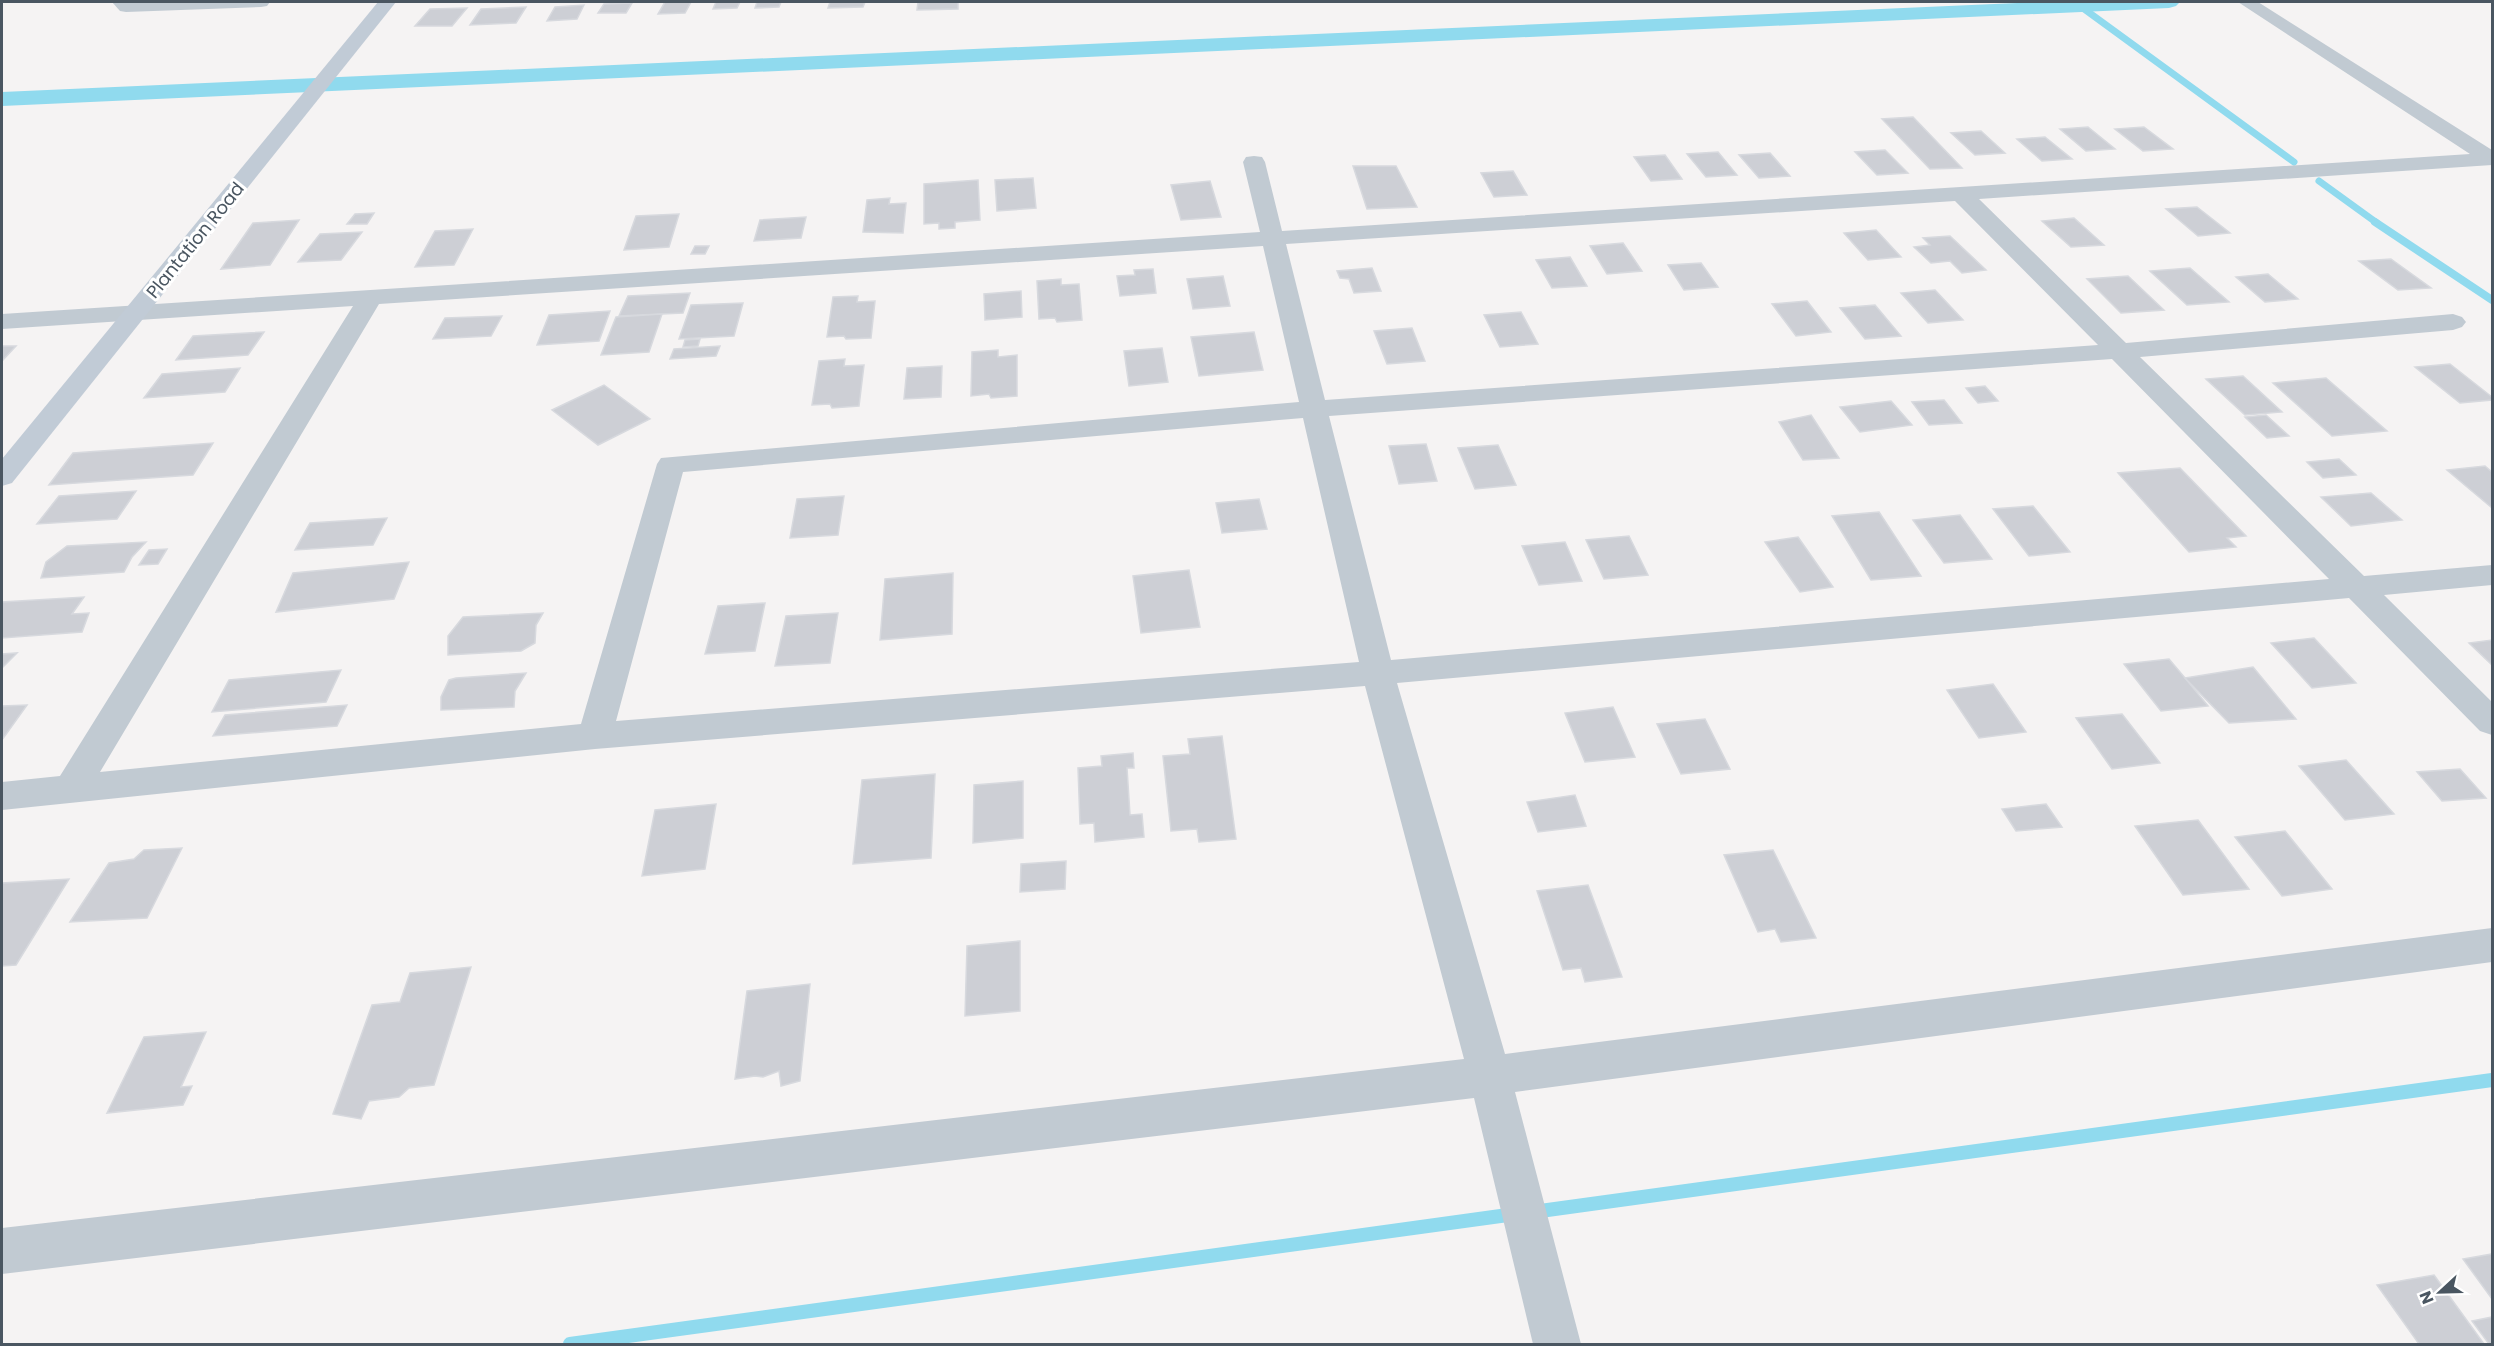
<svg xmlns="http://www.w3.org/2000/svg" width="2494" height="1346" viewBox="0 0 2494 1346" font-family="Poppins,sans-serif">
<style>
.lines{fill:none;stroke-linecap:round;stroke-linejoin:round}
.stream-far2{stroke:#90daee;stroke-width:7}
.stream-far1{stroke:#90daee;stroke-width:8}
.stream{stroke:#90daee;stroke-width:14}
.canal{fill:#90daee;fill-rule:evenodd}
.building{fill:#cdcfd5;stroke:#d7d9de;stroke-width:1.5}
.street{fill:#c1cad2;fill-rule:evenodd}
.secondary{fill:#c1cbd6;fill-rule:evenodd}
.labels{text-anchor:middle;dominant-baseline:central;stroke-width:6;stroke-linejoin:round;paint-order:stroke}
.far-street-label{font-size:18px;fill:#4a5661;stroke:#fff}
</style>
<rect width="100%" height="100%" fill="#f5f3f3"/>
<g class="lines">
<g class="stream-far2">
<path d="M2080,6l214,156"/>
<path d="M2319,181l58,42"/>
</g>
<path class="stream-far1" d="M2375,222l117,78"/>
<g class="stream">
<path d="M1533,1212l959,-132"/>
<path d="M570,1344l945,-130"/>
</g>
<path class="canal" d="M2038,2h142l-4,4 -7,2 -2167,98v-14z"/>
</g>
<g class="building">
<path d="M665,2h26l-6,11 -27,1z"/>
<path d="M716,2h24l-3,6 -24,1z"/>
<path d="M757,2h24l-2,5 -24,1z"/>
<path d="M830,2h35l-2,5 -35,1z"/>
<path d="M918,2h40v7l-41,1z"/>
<path d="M632,3l-6,10h-28l6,-9z"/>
<path d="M584,5l-7,14 -30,2 8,-14z"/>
<path d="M526,7l-10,16 -46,2 11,-16z"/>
<path d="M467,8l-15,18h-37l15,-17z"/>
<path d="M1913,117l49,51 -32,1 -48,-50z"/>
<path d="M2088,127l27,22 -29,2 -26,-22z"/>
<path d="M2144,127l29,22 -30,2 -28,-22z"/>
<path d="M1981,131l24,22 -30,2 -24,-22z"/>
<path d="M2045,137l27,22 -30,2 -25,-22z"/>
<path d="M1885,150l23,23 -31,2 -22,-23z"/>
<path d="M1718,152l19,23 -31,2 -19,-23z"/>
<path d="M1770,153l20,23 -31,2 -20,-23z"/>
<path d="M1665,155l17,24 -31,2 -17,-24z"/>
<path d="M1353,166h43l21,41 -50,2z"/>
<path d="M1513,171l14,24 -33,2 -13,-24z"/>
<path d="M1033,178l3,30 -39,3 -2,-31z"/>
<path d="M978,180l2,40 -25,2v6l-16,1v-6l-15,1v-40z"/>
<path d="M1210,181l11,36 -40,3 -10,-35z"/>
<path d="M890,198l-1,6 17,-1 -3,30 -40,-1 4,-32z"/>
<path d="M2197,207l33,26 -32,3 -32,-27z"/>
<path d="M374,213l-7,11h-20l8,-10z"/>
<path d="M679,214l-10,33 -45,3 12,-34z"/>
<path d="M806,217l-5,21 -47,3 6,-21z"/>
<path d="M2074,218l30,27 -33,2 -29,-26z"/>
<path d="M299,220l-29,45 -49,4 32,-46z"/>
<path d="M473,229l-19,36 -39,2 20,-36z"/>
<path d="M1876,230l25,27 -33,3 -24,-27z"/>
<path d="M362,232l-21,28 -43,2 22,-28z"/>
<path d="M1950,236l36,34 -24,3 -12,-12 -19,2 -17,-16 16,-2 -7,-7z"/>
<path d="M1623,243l19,28 -35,3 -17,-28z"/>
<path d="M695,246h14l-4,8h-14z"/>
<path d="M1570,257l17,29 -35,2 -16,-28z"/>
<path d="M2391,259l40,29 -33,2 -39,-29z"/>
<path d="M1701,263l17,24 -34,3 -16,-25z"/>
<path d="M1372,268l9,23 -27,2 -5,-14 -9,-1 -3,-7z"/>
<path d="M2190,268l39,34 -42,3 -37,-34z"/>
<path d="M1153,269l3,24 -36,3 -3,-20 18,-1 -1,-5z"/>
<path d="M2268,274l30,25 -33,3 -29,-25z"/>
<path d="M1223,276l7,30 -37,3 -6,-30z"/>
<path d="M2128,276l36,34 -43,3 -34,-34z"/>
<path d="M1061,279v6l18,-1 3,36 -25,2 -2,-4 -16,1 -2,-38z"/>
<path d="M1935,290l28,30 -35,3 -27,-30z"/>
<path d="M1021,291l1,26 -37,3 -1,-26z"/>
<path d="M690,293l-7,20 -64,3 9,-20z"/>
<path d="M858,296l-1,6 18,-1 -4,37 -25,1 -2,-3 -17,1 6,-40z"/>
<path d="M1807,301l24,31 -35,4 -24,-32z"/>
<path d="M743,303l-9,33 -55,3 12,-34z"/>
<path d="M1875,305l26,31 -36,3 -25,-31z"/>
<path d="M610,311l-11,30 -62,4 12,-30z"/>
<path d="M1521,312l17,32 -38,3 -16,-32z"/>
<path d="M662,314l-13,38 -48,3 15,-38z"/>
<path d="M502,316l-11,20 -58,3 12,-21z"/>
<path d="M1412,328l13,33 -38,3 -13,-33z"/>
<path d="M264,332l-16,23 -72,5 17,-24z"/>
<path d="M1254,332l9,38 -64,6 -8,-39z"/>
<path d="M700,339l-2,7 -15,1 2,-7z"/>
<path d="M2,346h14l-14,15z"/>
<path d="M720,346l-4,10 -46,3 4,-10z"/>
<path d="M1162,348l6,34 -39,4 -5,-35z"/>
<path d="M998,350v7l19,-2v41l-26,2 -2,-4 -18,2 1,-44z"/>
<path d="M845,359l-1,7 20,-1 -5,41 -27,2 -2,-4 -18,1 7,-44z"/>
<path d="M2450,364l42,33v3l-32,3 -45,-36z"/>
<path d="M942,366l-1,31 -37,2 3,-31z"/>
<path d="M240,368l-15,24 -81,6 18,-24z"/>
<path d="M2243,376l39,36 -37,3 -39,-36z"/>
<path d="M2326,378l61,53 -55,5 -59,-53z"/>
<path d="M604,385l46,34 -52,26 -46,-35z"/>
<path d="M1985,386l13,15 -20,2 -12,-15z"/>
<path d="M1944,400l18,23 -33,2 -17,-23z"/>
<path d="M1891,401l21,24 -52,7 -20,-25z"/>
<path d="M1811,415l28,43 -36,2 -24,-38z"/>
<path d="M2266,415l23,21 -22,2 -22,-21z"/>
<path d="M213,443l-20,32 -144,10 24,-32z"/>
<path d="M1426,444l11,37 -38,3 -10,-38z"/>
<path d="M1498,445l18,40 -41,4 -17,-41z"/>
<path d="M2339,459l17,16 -33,3 -16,-16z"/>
<path d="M2485,466l7,6v36l-45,-38z"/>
<path d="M2180,468l66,68 -19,2 9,9 -47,5 -71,-79z"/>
<path d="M136,491l-19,28 -80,5 22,-28z"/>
<path d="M2371,493l31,27 -51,6 -30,-29z"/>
<path d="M844,496l-6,39 -48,3 7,-39z"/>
<path d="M1259,499l8,30 -45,4 -6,-30z"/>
<path d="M2033,506l37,46 -41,4 -36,-47z"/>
<path d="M1879,512l42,64 -50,4 -39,-64z"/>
<path d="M1960,515l32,44 -48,4 -31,-43z"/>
<path d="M387,518l-14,27 -78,5 15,-27z"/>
<path d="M1629,536l19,39 -44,4 -18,-39z"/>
<path d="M1798,537l35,50 -33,5 -35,-50z"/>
<path d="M146,542l-14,15 -8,15 -83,6 5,-16 21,-16z"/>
<path d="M1565,542l17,39 -43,4 -17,-39z"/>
<path d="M167,549l-9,15 -19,1 10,-15z"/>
<path d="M409,562l-15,37 -118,13 17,-39z"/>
<path d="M1189,570l11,57 -59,6 -8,-57z"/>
<path d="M953,573l-1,61 -72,6 5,-61z"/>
<path d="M84,597l-12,17 17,-1 -7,19 -80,6v-36z"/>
<path d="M765,603l-10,48 -50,3 13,-48z"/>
<path d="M543,613l-7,12 -1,18 -14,8 -73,4v-19l15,-19z"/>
<path d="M838,613l-8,50 -55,3 11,-50z"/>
<path d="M2314,638l42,45 -44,5 -41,-45z"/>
<path d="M2492,640v25l-23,-22z"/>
<path d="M17,653l-15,15v-14z"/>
<path d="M2169,659l16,19 23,28 -47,5 -37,-47z"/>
<path d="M2253,667l43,52 -67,4 -44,-45z"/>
<path d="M341,670l-15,32 -114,10 17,-32z"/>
<path d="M526,673l-11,18 -1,16 -73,3v-13l8,-17 7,-2z"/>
<path d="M1993,684l33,48 -47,6 -32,-48z"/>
<path d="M27,705l-25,35v-34z"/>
<path d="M347,705l-10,21 -124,10 12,-21z"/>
<path d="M1613,707l22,50 -50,5 -20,-49z"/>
<path d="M2122,714l38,49 -48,6 -36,-51z"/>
<path d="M1705,719l25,50 -49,5 -24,-50z"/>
<path d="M1222,736l14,103 -37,3 -2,-13 -26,2 -8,-75 27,-2 -2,-15z"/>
<path d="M1133,753l1,15h-7l3,47 12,-1 2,23 -49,5 -1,-19 -14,1 -2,-56 24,-2 -1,-10z"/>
<path d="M2346,760l48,54 -49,6 -46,-54z"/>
<path d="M2460,769l26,29 -44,3 -25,-29z"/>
<path d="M935,774l-4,84 -78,6 9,-84z"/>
<path d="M1023,781v57l-50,5 1,-58z"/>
<path d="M1575,795l11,31 -48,6 -11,-30z"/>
<path d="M716,804l-11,65 -63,7 13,-66z"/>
<path d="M2046,804l16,23 -46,4 -14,-22z"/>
<path d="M2198,820l51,69 -66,6 -48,-69z"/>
<path d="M2285,831l47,58 -50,7 -47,-59z"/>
<path d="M182,848l-35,70 -77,4 39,-59 25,-4 10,-9z"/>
<path d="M1773,850l43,88 -35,4 -6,-13 -17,3 -34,-77z"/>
<path d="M1066,861l-1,28 -45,3 1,-28z"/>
<path d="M69,879l-53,86 -14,1v-83z"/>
<path d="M1588,885l34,92 -37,5 -4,-14 -18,2 -26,-79z"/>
<path d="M1020,941v70l-55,5 2,-70z"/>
<path d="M471,967l-37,118 -25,3 -10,9 -30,4 -8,18 -28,-5 39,-109 28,-3 10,-29z"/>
<path d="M810,984l-10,97 -19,5 -2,-15 -16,6 -8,-1 -20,3 12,-88z"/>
<path d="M206,1032l-25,55 11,-1 -9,19 -76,8 37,-76z"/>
<path d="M2492,1254v45l-29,-40z"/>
<path d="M2434,1275l50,69h-65l-42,-59z"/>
<path d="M2492,1317v27h-3l-17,-23z"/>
</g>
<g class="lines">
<g class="street">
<path d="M112,2h158l-3,4 -6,1 -135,5 -6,-1z"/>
<path d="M2238,2h20l234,148v15l-513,34 147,144 327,-29 9,3 4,5 -4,5 -9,3 -313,27 224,219 128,-11v20l-108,10 108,107v33l-12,-4 -131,-133 -952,85 108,371 987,-126v34l-977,130 66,252h-48l-59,-246 -1472,176v-46l1462,-169 -99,-373 -770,63 -593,61v-28l58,-6 293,-470 -351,23v-15l1258,-82 -17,-70 3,-5 8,-1 8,1 3,5 17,69 1188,-77zM1955,201l143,144 -773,55 -39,-156zM1263,246l36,156 -638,56 -4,6 -76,260 -481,48 279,-468zM2112,359l217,220 -938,81 -62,-244zM1303,418l56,244 -743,59 67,-249z"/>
</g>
<path class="secondary" d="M378,2h18l-384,481 -10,3v-27z"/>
</g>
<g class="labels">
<g class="far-street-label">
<text transform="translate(195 240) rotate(-51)">Plantation Road</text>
</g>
</g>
<rect width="2494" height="1346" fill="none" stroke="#4a5661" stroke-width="6"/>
<g transform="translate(2440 1292) rotate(248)" stroke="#ffffff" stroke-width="4.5" paint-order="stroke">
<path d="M0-4.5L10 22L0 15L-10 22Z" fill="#4a5661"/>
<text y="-9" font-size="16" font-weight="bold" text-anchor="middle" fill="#4a5661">N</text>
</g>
</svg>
